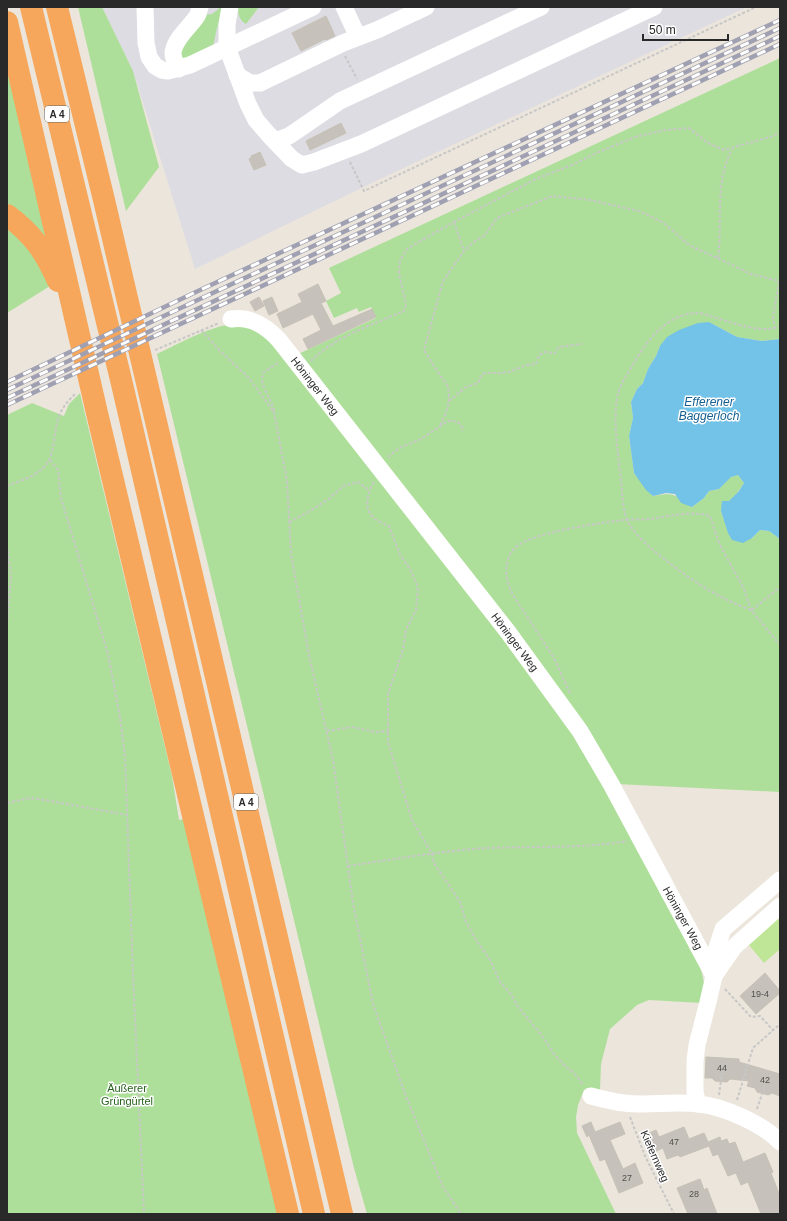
<svg xmlns="http://www.w3.org/2000/svg" width="787" height="1221" viewBox="0 0 787 1221" font-family="Arial,sans-serif">
<style>
.industrial{fill:#dedce3}
.green{fill:#aedf9a}
.pitch{fill:#bfe696}
.water{fill:#73c2e8}
.building{fill:#c6c2bb;stroke:#c6c1b5}
.lines{fill:none;stroke-linecap:round;stroke-linejoin:round}
.path{stroke:#c7c7c7;stroke-width:2;stroke-dasharray:3 2;stroke-linecap:butt}
.minor{stroke:#fff;stroke-width:17}
.highway{stroke:#f6a75b;stroke-width:22}
.rail-casing{stroke:#9fa0b2;stroke-width:4.5}
.rail{stroke:#fff;stroke-width:3;stroke-dasharray:9;stroke-linecap:butt}
.labels{text-anchor:middle;dominant-baseline:central;stroke-width:3;stroke-linejoin:round;paint-order:stroke}
.number-label{font-size:9px;fill:#504f4e}
.shield{fill:#fff;stroke:#696969;stroke-width:1}
.shield-label{font-size:10px;font-weight:bold;fill:#292929}
.street-label{font-size:11px;fill:#292929;stroke:#fff}
.park-label{font-size:11px;fill:#27621d;stroke:#fff}
.water-label{font-size:12px;font-style:italic;fill:#145f92;stroke:#fff}
</style>
<rect width="100%" height="100%" fill="#ebe5db"/>
<path class="industrial" d="M102,7h645l-369,173 -183,89 -62,-198z"/>
<g class="green">
<path d="M78,7h24l31,64 26,96 -33,44z"/>
<path d="M221,7h3l-7,21 -4,19 -25,13 -8,-2 -1,-11 25,-32 8,-1z"/>
<path d="M238,7h21l-13,17c-7,-4 -8,-10 -8,-17z"/>
<path d="M780,58v281l-18,2 -25,-4 -28,-15 -49,24 -4,10 -8,13 -5,14 -6,6 -6,13 2,16 -4,18 5,37 19,23c21,-4 22,-2 39,11l12,-9 5,-7 10,-2 12,-13 7,-1 6,8c-6,11 -15,18 -23,28l3,9 28,18 8,-8 9,1 11,8v253l-163,-8 -323,-428 82,-38 -5,-11 -12,5 -2,-4 -23,10 -8,-17 15,-8 -12,-25z"/>
<path d="M7,69l42,175 -36,-37 -6,-4z"/>
<path d="M7,227l25,26 18,33 -43,27z"/>
<path d="M241,323l35,18 299,393 124,225 6,29 -3,15 -53,-3 -12,5 -10,9 -17,15 -9,35 -1,26 -13,-2 -3,2 -6,15 -2,12 1,16 39,81h-249l-13,-46 -197,-814c27,-13 54,-29 84,-31z"/>
<path d="M80,393l92,383 7,44 6,-1 93,395h-271v-799l25,-12 32,13 5,-12z"/>
</g>
<path class="pitch" d="M780,915v34l-16,14 -16,-19z"/>
<path class="water" d="M709,322l28,15 25,4 18,-2v200l-11,-8 -9,-1 -8,8 -9,5 -11,-3 -4,-7 -7,-22 1,-10h7l10,-10 5,-8 -6,-8 -7,2 -12,12 -10,2 -5,7 -12,9 -11,-4 -6,-9 -9,-1 -13,3 -7,-6 -12,-17 -5,-37 4,-18 -2,-16 6,-13 6,-6 5,-14 8,-13 4,-10 7,-9 12,-7 19,-7z"/>
<g class="building">
<path d="M326,16l9,20 -9,4 -1,-1 -24,12 -9,-18z"/>
<path d="M341,123l5,10 -36,17 -4,-9z"/>
<path d="M260,152l6,13 -12,5 -5,-11 3,-2 -1,-1z"/>
<path d="M318,284l8,17 -5,2 12,23 39,-17 4,8 -68,32 -5,-10 18,-9 -8,-16 -30,14 -6,-14 25,-12 -4,-8z"/>
<path d="M259,297l5,9 -9,5 -5,-9z"/>
<path d="M272,297l6,14 -9,4 -6,-14z"/>
<path d="M765,973l15,18v2l-24,21 -16,-18z"/>
<path d="M706,1057l33,2v3l41,12v22l-8,-3 -4,2 -11,-3 -2,-4 -8,-2 2,-5 -19,-2 -3,3 -12,-1 -3,-3h-7z"/>
<path d="M591,1122l4,10 25,-10 5,12 -15,6 13,29 12,-6 8,20 -24,10 -14,-34 -5,2 -11,-26 -2,2 -5,-11z"/>
<path d="M684,1127l5,12 15,-6 4,9 12,-5 1,4 6,-2 2,5 6,-2 8,20 22,-9 8,19 -2,1 9,23v16l-5,2h-14l-13,-32 -7,3 -5,-12 -8,3 -10,-22 -5,2 -4,-10 -29,11 -2,-2 -11,4 -4,-11 -9,4 -7,-18 9,-4 3,7z"/>
<path d="M700,1179l4,11 3,-2 10,26h-29l-11,-26z"/>
</g>
<g class="lines">
<g class="path">
<path d="M345,56l12,23"/>
<path d="M350,162l14,29 392,-184"/>
<path d="M454,222l10,29"/>
<path d="M718,258c5,-38 -4,-74 14,-109"/>
<path d="M775,329l-2,-12 6,-36"/>
<path d="M201,330l20,22 27,25 26,35 13,69 4,73 18,101 24,105 20,143 20,101 33,92 37,91 18,27"/>
<path d="M155,350l64,-27"/>
<path d="M311,361c23,-24 63,-37 93,-50l2,-7 -7,-31 1,-13 8,-12 46,-26 82,-43 36,-14 29,-14 34,-14 30,-7 24,-2 19,15 16,7 49,-14 7,-4"/>
<path d="M449,401l17,-14 12,-4 3,-7 4,-3h16l8,-1 17,-7 10,-1 3,-9 2,-1 3,-2 11,1 4,-6 23,-3"/>
<path d="M274,411c-2,-13 -15,-24 -11,-38l16,-11"/>
<path d="M440,425c6,-10 11,-24 8,-37 -1,-6 -7,-10 -10,-16 -5,-7 -9,-14 -14,-22l19,-69 21,-30 10,-9 11,-7 12,-17 55,-22 38,4 49,11 25,12 25,22 62,29 28,7"/>
<path d="M388,457l11,-9 22,-9 27,-18c8,-1 14,2 15,10"/>
<path d="M50,460l8,10 3,28 47,156 12,63 5,40 8,218 11,239"/>
<path d="M374,482c-6,10 -11,26 -1,35 4,4 11,7 16,9l11,29 10,14 8,18 -2,23 -10,20 -3,19 -15,45v48l24,78 20,34 2,9 26,39 6,20 10,18 14,20 10,22 10,11 9,15 24,29 11,17 8,9 13,11 8,11"/>
<path d="M7,486c12,-5 27,-9 36,-18 13,-11 10,-37 16,-52 4,-10 10,-16 17,-23"/>
<path d="M289,522l21,-11 20,-13 13,-12 15,-4 11,8"/>
<path d="M7,546l4,29 -4,52"/>
<path d="M751,610c-31,-11 -57,-28 -83,-48 -15,-12 -31,-24 -40,-40 -5,-8 -6,-32 -7,-42 -3,-25 -8,-57 -4,-82 2,-11 8,-20 14,-30 15,-26 35,-56 69,-55 20,5 61,23 80,13"/>
<path d="M752,610l28,-23"/>
<path d="M570,693l-16,-35 -41,-63c-8,-15 -11,-35 3,-48 14,-14 87,-25 109,-27 8,-1 16,0 24,-1 20,-2 41,-9 61,-3l9,27 25,46 7,21 29,35"/>
<path d="M327,731l25,-4 23,5 13,-1"/>
<path d="M7,803l23,-5 15,2 82,15"/>
<path d="M348,866c46,-7 93,-15 139,-18 47,-2 94,1 140,-7"/>
<path d="M725,989l26,28 9,-1 13,14"/>
<path d="M719,1095l3,-22"/>
<path d="M737,1100l16,-52 27,-24"/>
<path d="M757,1109l8,-24"/>
<path d="M630,1117l15,39 29,58"/>
</g>
<g class="minor">
<path d="M145,7l1,36 3,14 6,9 7,4 6,1 22,-6 123,-58"/>
<path d="M230,7l-3,17v23l21,57 8,16 13,15 23,24 10,6 12,-3 47,-18 293,-137"/>
<path d="M344,7l14,30"/>
<path d="M179,69c-2,-4 -6,-10 -6,-15 0,-14 17,-27 24,-38 2,-3 2,-6 3,-9"/>
<path d="M237,75l13,8h10l83,-40 34,-13 49,-23"/>
<path d="M275,141l14,-5 51,-35 201,-94"/>
<path d="M231,319c20,-3 35,7 48,21l229,292 72,99 31,53 103,192"/>
<path d="M714,976l20,-29 46,-41"/>
<path d="M591,1096c11,3 22,6 33,7 24,3 49,-2 74,1 25,2 65,20 82,38"/>
<path d="M698,1104l-3,-12v-31l2,-16 11,-43 6,-26 -1,-16 10,-31 57,-49"/>
</g>
<g class="highway">
<path d="M31,7l91,377 192,830"/>
<path d="M57,7l47,193 238,1014"/>
<path d="M7,22l90,391 191,801"/>
<path d="M7,215c26,19 38,37 51,66"/>
</g>
<defs>
<g id="rail">
<path d="M7,382l191,-91 582,-271"/>
<path d="M7,390l195,-92 578,-270"/>
<path d="M7,398l773,-362"/>
<path d="M7,405l773,-361"/>
</g>
</defs>
<use href="#rail" class="rail-casing"/>
<use href="#rail" class="rail"/>
</g>
<g class="labels">
<g class="number-label">
<text x="760" y="994">19-4</text>
<text x="722" y="1068">44</text>
<text x="765" y="1080">42</text>
<text x="674" y="1142">47</text>
<text x="627" y="1178">27</text>
<text x="694" y="1194">28</text>
</g>
<g class="shield">
<rect x="45" y="106" width="24" height="16" rx="3"/>
<rect x="234" y="794" width="24" height="16" rx="3"/>
</g>
<g class="shield-label">
<text x="57" y="114">A 4</text>
<text x="246" y="802">A 4</text>
</g>
<g class="street-label">
<text transform="translate(315 386) rotate(52)">Höninger Weg</text>
<text transform="translate(515 642) rotate(53)">Höninger Weg</text>
<text transform="translate(683 918) rotate(61)">Höninger Weg</text>
<text transform="translate(655 1156) rotate(66)">Kiefernweg</text>
</g>
<g class="park-label">
<text x="127" y="1088">Äußerer<tspan x="127" dy="13">Grüngürtel</tspan></text>
</g>
<g class="water-label">
<text x="709" y="402">Efferener<tspan x="709" dy="14">Baggerloch</tspan></text>
</g>
</g>
<rect width="787" height="1221" fill="none" stroke="#292929" stroke-width="16"/>
<path d="M643 34v6h85v-6" fill="none" stroke="#292929" stroke-width="2"/>
<text x="649" y="34" font-size="12" fill="#292929" stroke="#ffffff" stroke-width="3" paint-order="stroke">50 m</text>
</svg>
